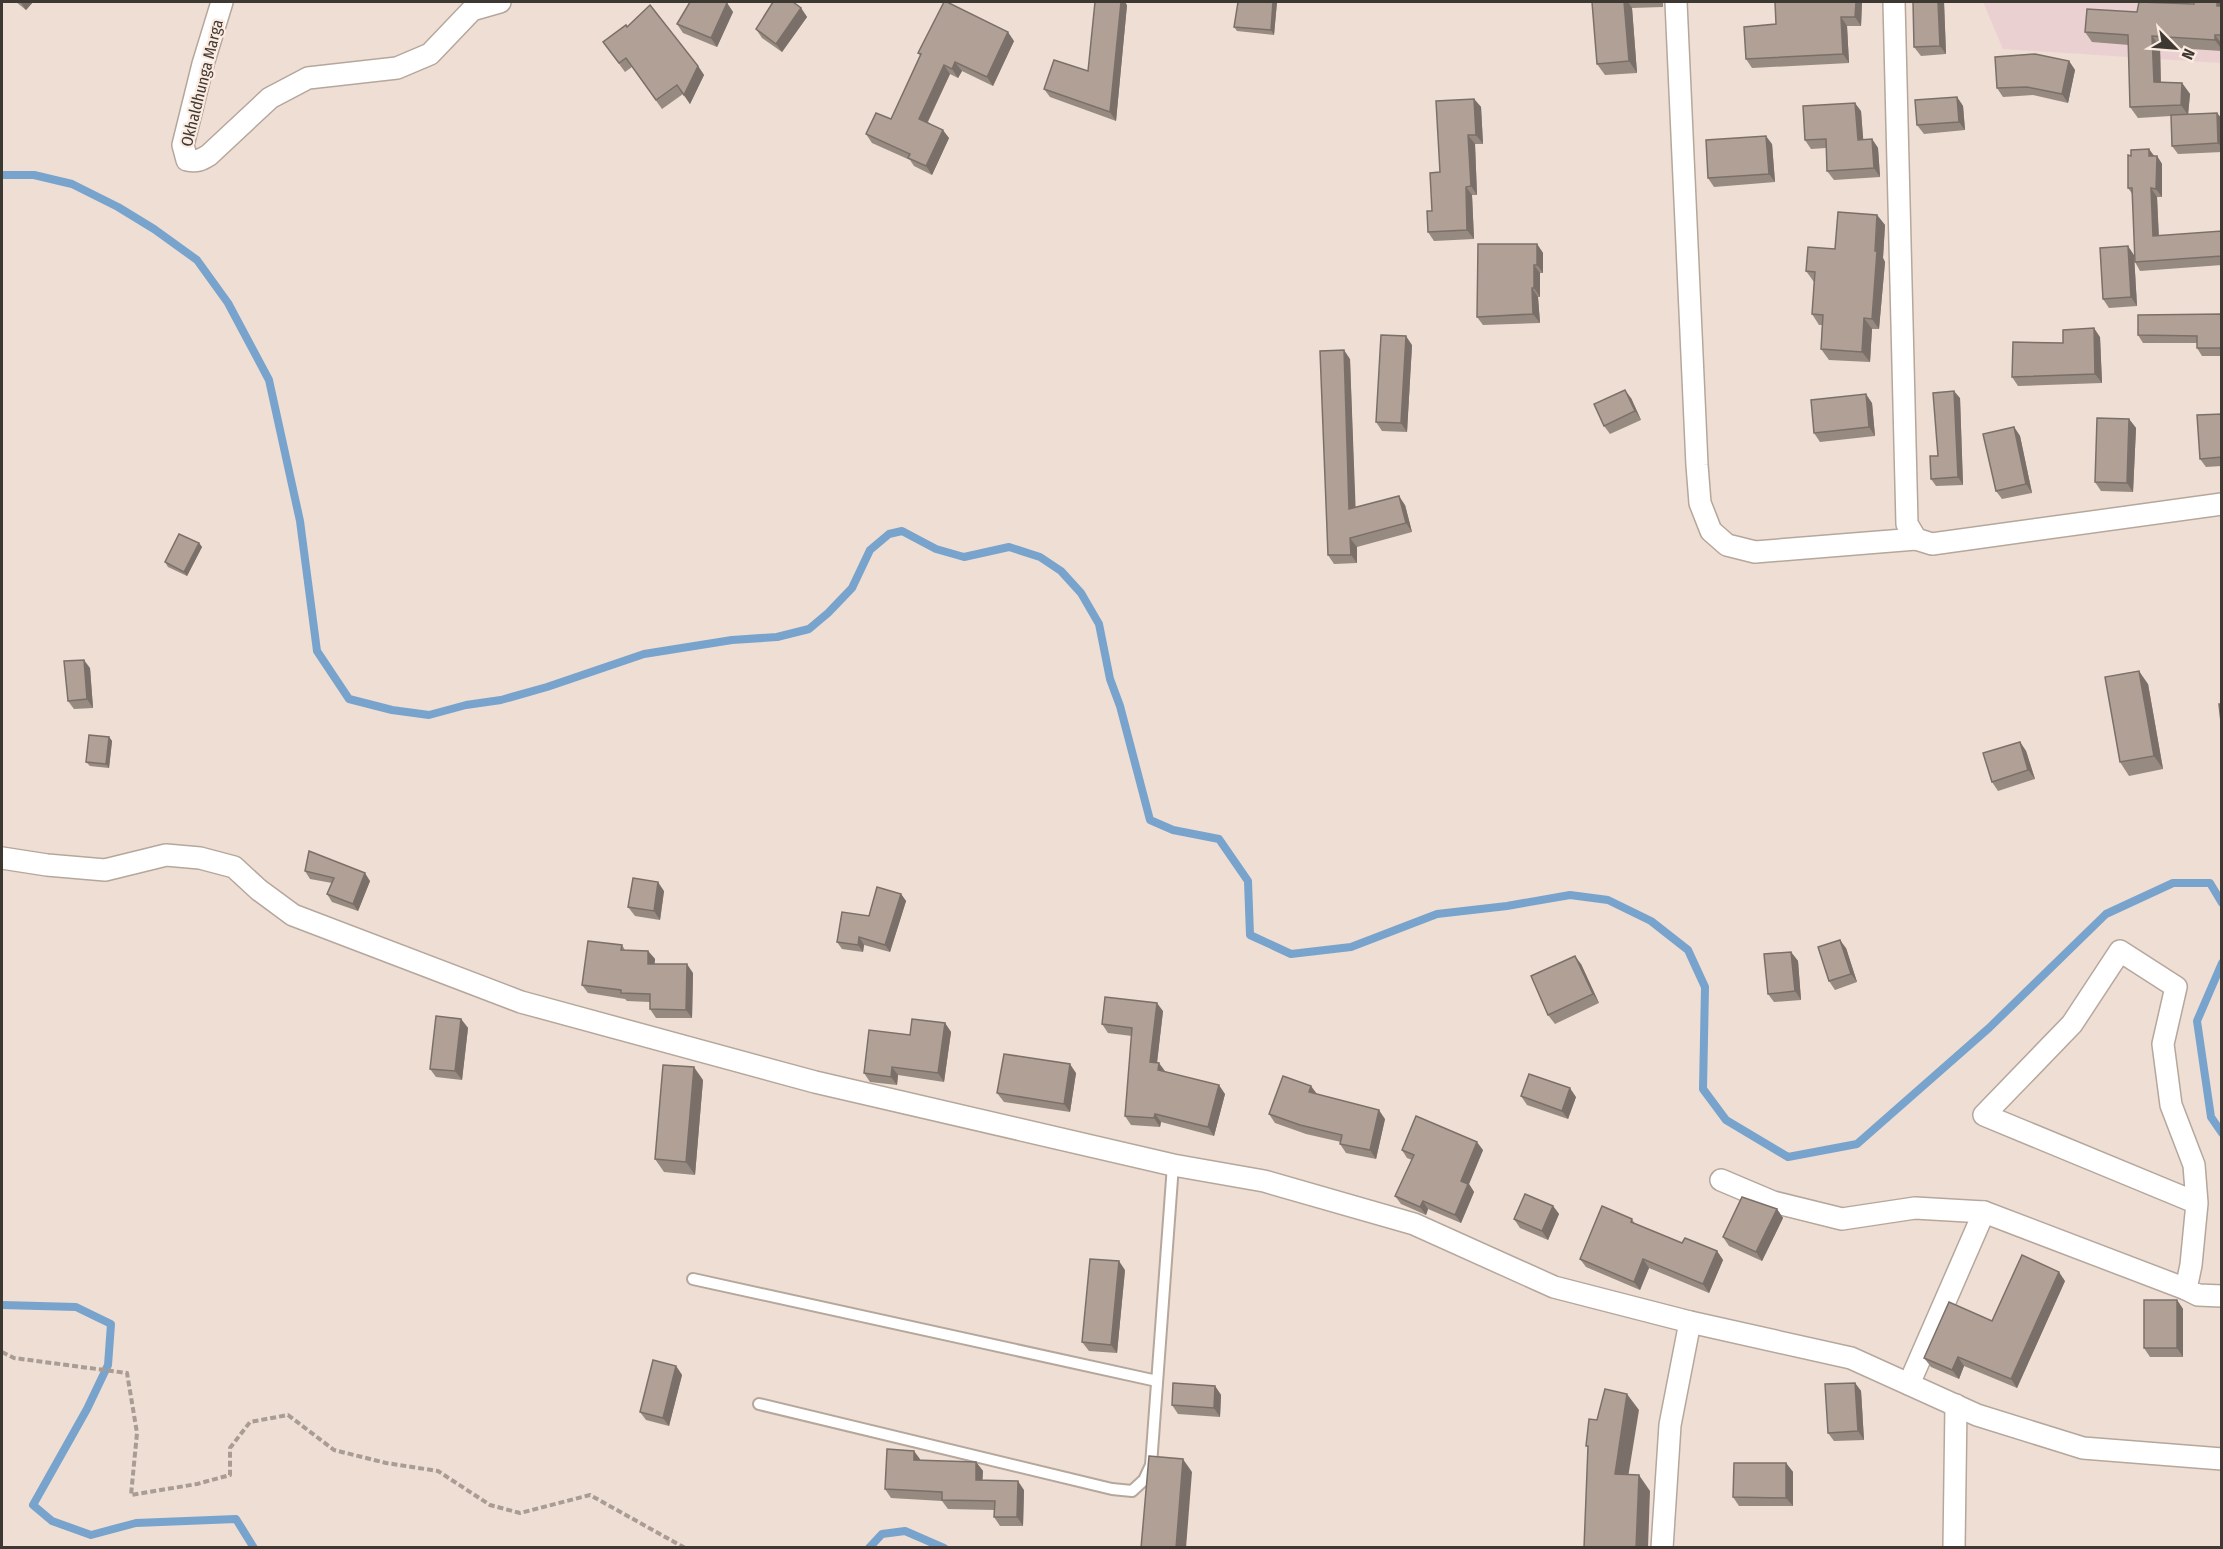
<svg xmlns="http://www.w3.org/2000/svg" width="2223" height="1549" viewBox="0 0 2223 1549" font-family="'Fira Sans Condensed',sans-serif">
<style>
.education{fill:#ebd0d1}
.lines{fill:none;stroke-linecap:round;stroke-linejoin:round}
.stream{stroke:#78a3cd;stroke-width:8}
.service-casing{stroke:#b6a79c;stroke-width:14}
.minor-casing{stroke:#b6a79c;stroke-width:24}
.path{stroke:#a89c94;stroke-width:4;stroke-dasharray:6 3;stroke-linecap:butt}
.service{stroke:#fff;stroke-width:10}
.minor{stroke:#fff;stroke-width:21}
.wall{fill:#978a81}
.shaded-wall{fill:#7b7069}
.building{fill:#b0a096;stroke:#7b7069;stroke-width:1.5}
.labels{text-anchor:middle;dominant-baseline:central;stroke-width:4.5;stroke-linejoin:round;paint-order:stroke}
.street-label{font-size:16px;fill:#3e3833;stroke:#fcebe0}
</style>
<rect width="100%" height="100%" fill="#eeded3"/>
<path class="education" d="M1983,2h238v61l-218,-14z"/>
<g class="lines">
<g class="stream">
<path d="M2,175h32l38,9 46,23 36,22 43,31 31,43 41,77 31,141 17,130 32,48 43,11 37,5 37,-10 35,-5 46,-13 97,-33 88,-14 45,-3 32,-8 19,-16 24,-25 18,-38 19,-16 13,-3 34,18 28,8 45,-10 31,10 21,14 20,22 18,31 11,55 10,27 30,114 23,10 46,9 29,42 2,54 41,19 60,-7 86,-33 70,-8 63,-11 38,5 43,21 37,29 17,37 -2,102 23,31 62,37 69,-13 132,-116 117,-114 67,-31h37l12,20"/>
<path d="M2222,963l-25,58 14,96 11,16"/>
<path d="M2,1305l74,2 35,17 -3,41 -21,44 -54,96 19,16 39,14 45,-12 100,-4 18,29"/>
<path d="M869,1548l13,-14 23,-3 39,17"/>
</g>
<defs>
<g id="service">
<path d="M693,1279l464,102"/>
<path d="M759,1404l353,85 20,2 12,-11 7,-15 22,-300"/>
</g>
<g id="minor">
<path d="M222,2l-19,62 -20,81 4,15c10,2 14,0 22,-5l61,-57 38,-20 89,-10 33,-14 42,-44 28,-8"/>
<path d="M1676,2l21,463 3,38 11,28 16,14 28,7 161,-13"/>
<path d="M1894,2l13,522 9,15 16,5 290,-40"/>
<path d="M2,858l45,7 58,5 61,-15 34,3 34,9 25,23 34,25 228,87 294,80 358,83 91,16 150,43 140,63 136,35 161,36 126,57 106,33 139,11"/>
<path d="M1721,1180l52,22 69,17 73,-11 69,4 202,77"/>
<path d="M2197,1203l-213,-88 88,-91 48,-73 56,36 -13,57 8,61 23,60 3,38 -6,62 -5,24 12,6 24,1"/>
<path d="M1909,1384l75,-172"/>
<path d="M1662,1548l8,-123 20,-103"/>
<path d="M1954,1548l2,-143"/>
</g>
</defs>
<use href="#service" class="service-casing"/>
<use href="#minor" class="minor-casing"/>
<path class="path" d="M2,1352l12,6 113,15 10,60 -6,62 66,-11 33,-9v-27l20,-26 38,-7 46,35 52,13 52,8 52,34 30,8 70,-18 95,53"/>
<use href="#service" class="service"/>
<use href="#minor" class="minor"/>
</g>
<g class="wall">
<path d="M16,2h17l-7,8z"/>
<path d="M1238,2h39l-3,33 -37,-4 -3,-4z"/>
<path d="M1592,2h71v5l-31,1 5,65 -32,2 -8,-11z"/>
<path d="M1862,2l-1,24h-14l2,37 -97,5 -6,-9 30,-35z"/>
<path d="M1913,2h31l2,52 -25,2 -7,-9z"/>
<path d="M2222,2v49l-62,-4 1,35 21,1 8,11 -2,21 29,-2 5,6v33l-44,2 -6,-8 -1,-30 -33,2 -8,-11 -1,-62 -37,-3 -7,-10 52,-20z"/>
<path d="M727,3l6,9 -16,35 -34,-14 -6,-9z"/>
<path d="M1127,5l-11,116 -66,-24 -6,-8 44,-18z"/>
<path d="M801,8l6,9 -25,35 -20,-14 -6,-9z"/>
<path d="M627,27l71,39 6,9 -14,29 -7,-10 -21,15 -30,-42 -7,5 -22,-30z"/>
<path d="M1014,41l-21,45 -31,-15 -4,7 -8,-4 -22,48 21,16 -17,37 -18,-9 -4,-6 -38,-17 -6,-9 25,-15 29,-64 -2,-2z"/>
<path d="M2069,61l6,9 -7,33 -35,-8 -30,2 -6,-9z"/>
<path d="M1957,97l6,9 2,24 -41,4 -7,-9z"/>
<path d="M1474,99l7,8 2,37h-8l2,51h-5l2,44 -40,2 -6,-9 12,-60z"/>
<path d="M1861,111l2,29 9,-1 6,9 2,29 -46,3 -7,-9 -1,-23 -15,1 -6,-9z"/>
<path d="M1772,144l3,38 -61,5 -6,-9z"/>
<path d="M2154,156h3l5,8v33h-5l2,39 63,-5v34l-82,6 -5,-9 -2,-67 -5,-7z"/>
<path d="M1877,215l8,10 -2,33 2,4 -6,67h-7l-2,33 -41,-2 -8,-11 1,-24h-3l-7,-11 2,-32 -8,-11z"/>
<path d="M1537,244l6,9v20h-3v24h-2l2,26 -57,2 -6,-8z"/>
<path d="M2134,255l3,51 -28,2 -6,-9z"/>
<path d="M2222,314v42h-20l-5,-8v-5h-54l-5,-8z"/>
<path d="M2100,337l2,46 -84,3 -6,-9z"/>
<path d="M1412,345l-5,87 -25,-1 -6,-9z"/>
<path d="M1350,359l5,149 50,-3 7,27 -55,15v16l-23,1 -6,-9z"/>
<path d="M1631,398l10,22 -31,14 -6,-8z"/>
<path d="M1960,398l3,87 -27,1 -5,-7 7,-23z"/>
<path d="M1872,403l3,33 -55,6 -6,-9z"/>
<path d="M2222,414v52l-16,1 -6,-8z"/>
<path d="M2129,419l7,9 -3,64 -32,-1 -6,-9z"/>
<path d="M2014,427l6,9 12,57 -30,6 -6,-8z"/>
<path d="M199,543l3,4 -15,29 -19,-9 -3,-5z"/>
<path d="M90,668l3,40 -19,1 -6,-8z"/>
<path d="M2148,684l15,85 -34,7 -9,-14z"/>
<path d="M109,737l3,4 -3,27 -19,-2 -4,-4z"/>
<path d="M2020,742l6,9 9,28 -37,12 -6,-9z"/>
<path d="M305,871l65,10 -12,30 -26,-9 -5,-8 5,-11 -22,-4z"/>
<path d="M664,891l-4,29 -25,-4 -7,-9z"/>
<path d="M901,894l5,7 -16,51 -26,-7 -1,7 -21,-3 -5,-7 32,-26z"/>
<path d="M622,945l3,5 23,1 7,8 -1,5 39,9 -1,45h-36l-6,-9v-7l-23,-1 -2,-2 -37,-6 -6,-8z"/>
<path d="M1846,948l11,34 -22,8 -6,-9z"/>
<path d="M1791,952l7,9 3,39 -27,2 -6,-8z"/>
<path d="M1581,964l18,39 -44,21 -7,-9z"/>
<path d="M1163,1011l-6,52 8,9 60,22 -11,42 -53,-14 -1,5 -29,-2 -6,-9 7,-80 -24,-3 -6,-9z"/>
<path d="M461,1019l7,9 -6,52 -26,-3 -6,-8z"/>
<path d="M945,1023l6,9 -7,50 -46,-7 -1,10 -27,-3 -6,-9 46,-38z"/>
<path d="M1076,1073l-6,39 -66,-10 -7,-9z"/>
<path d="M703,1080l-8,95 -31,-3 -9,-13z"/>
<path d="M1317,1094l68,25 -9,40 -30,-6 -6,-9 1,-2 -35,-8 -31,-11 -6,-9z"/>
<path d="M1521,1096l55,1 -8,22 -41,-14z"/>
<path d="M1402,1150h81l-14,34 5,8 -13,31 -33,-14 -2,6 -25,-11 -6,-8 17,-36 -5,-2z"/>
<path d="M1553,1206l6,8 -11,26 -28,-12 -6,-9z"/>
<path d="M1777,1209l6,9 -21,43 -33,-15 -6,-9z"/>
<path d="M1632,1219l3,5 47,19 35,8 6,9 -14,33 -60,-25 -9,22 -54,-23 -6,-8z"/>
<path d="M1125,1270l-8,83 -28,-2 -7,-9z"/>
<path d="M2065,1281l-48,107 -53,-22 -5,13 -28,-12 -7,-9z"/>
<path d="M2177,1300l6,9v48h-33l-6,-9z"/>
<path d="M676,1366l6,9 -13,51 -23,-6 -6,-8z"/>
<path d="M1855,1383l6,8 3,49 -30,1 -6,-8z"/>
<path d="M1215,1386l6,9 -1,22 -42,-3 -6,-9z"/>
<path d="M914,1451l6,10 56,1 7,9 -1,10 42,9 -1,36h-23l-6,-9v-7l-46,-1 -6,-8 -51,-3 -6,-9z"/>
<path d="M1786,1463l7,9v34h-54l-6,-9z"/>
</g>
<g class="shaded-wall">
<path d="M23,2h10l-7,8 -5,-7z"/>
<path d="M1121,2h4l2,3 -11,116 -6,-9z"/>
<path d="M1273,2h4l-3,33 -3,-5z"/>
<path d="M1624,2h4l4,6 5,65 -8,-12z"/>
<path d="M1856,2h6l-1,24 -6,-9z"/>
<path d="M1938,2h6l2,52 -6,-8z"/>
<path d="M2217,2h5v10l-5,-6z"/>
<path d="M727,3l6,9 -16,35 -6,-9z"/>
<path d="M801,8l6,9 -25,35 -6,-8z"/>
<path d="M1841,17l6,9 2,37 -6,-9z"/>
<path d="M1008,32l6,9 -21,45 -6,-9z"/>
<path d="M2215,35l7,9v6l-7,-10z"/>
<path d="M2152,36l8,11 1,45 -7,-10z"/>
<path d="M2069,61l6,9 -7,33 -6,-9z"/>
<path d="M955,62l7,9 -4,7 -6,-9z"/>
<path d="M944,65l6,9 -25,53 -6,-8z"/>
<path d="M698,66l6,9 -14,29 -6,-9z"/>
<path d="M2182,83l8,11 -2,21 -7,-10z"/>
<path d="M1957,97l6,9 2,24 -6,-8z"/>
<path d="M1474,99l7,8 2,37 -7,-9z"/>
<path d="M1855,103l6,8 3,38 -6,-9z"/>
<path d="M2217,113l5,6v29l-4,-5z"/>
<path d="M943,130l6,8 -17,37 -6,-9z"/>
<path d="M1468,135l7,9 2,51 -6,-9z"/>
<path d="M1766,136l6,8 3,38 -6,-8z"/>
<path d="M1872,139l6,9 2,29 -6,-9z"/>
<path d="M2149,149l6,8 -6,-1z"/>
<path d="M2157,156l5,8v33l-6,-8z"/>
<path d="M1466,187l6,8 2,44 -7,-9z"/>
<path d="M2151,188l6,9 2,47 -6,-8z"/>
<path d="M1877,215l8,10 -2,33 2,4 -6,67 -7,-10z"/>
<path d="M1537,244l6,9v20l-6,-8z"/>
<path d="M2128,246l6,9 3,51 -6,-9z"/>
<path d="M1534,265l6,8v24l-6,-9z"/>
<path d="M1532,288l6,9 2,26 -7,-9z"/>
<path d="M1864,318l8,11 -2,33 -8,-10z"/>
<path d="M2094,328l6,9 2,46 -7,-9z"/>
<path d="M1406,336l6,9 -5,87 -6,-9z"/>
<path d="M1344,350l6,9 6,159 -7,-9z"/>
<path d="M1625,390l6,8 10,22 -6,-9z"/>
<path d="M1954,391l6,7 3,87 -5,-8z"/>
<path d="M1866,394l6,9 3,33 -6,-9z"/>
<path d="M2129,419l7,9 -3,64 -6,-9z"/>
<path d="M2014,427l6,9 12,57 -6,-9z"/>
<path d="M1399,496l6,9 7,27 -6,-9z"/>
<path d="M1350,538l7,9v16l-6,-8z"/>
<path d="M199,543l3,4 -15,29 -3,-4z"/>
<path d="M84,660l6,8 3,40 -6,-9z"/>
<path d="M2139,671l9,13 15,85 -9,-13z"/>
<path d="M109,737l3,4 -3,27 -3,-4z"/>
<path d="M2020,742l6,9 9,28 -7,-9z"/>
<path d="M365,873l5,8 -12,30 -5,-7z"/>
<path d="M658,882l6,9 -4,29 -6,-9z"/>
<path d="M901,894l5,7 -16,51 -5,-7z"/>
<path d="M859,937l5,8 -1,7 -5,-7z"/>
<path d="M1840,940l6,8 11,34 -6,-8z"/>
<path d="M648,951l7,8 -1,13 -6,-8z"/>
<path d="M1791,952l7,9 3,39 -6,-9z"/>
<path d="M1575,956l6,8 18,39 -6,-9z"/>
<path d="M687,964l6,9 -1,45 -6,-8z"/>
<path d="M1157,1003l6,8 -7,60 -6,-9z"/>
<path d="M461,1019l7,9 -6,52 -7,-9z"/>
<path d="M945,1023l6,9 -7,50 -6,-9z"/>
<path d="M1159,1063l6,8 -7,-1z"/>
<path d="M1070,1064l6,9 -6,39 -6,-8z"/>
<path d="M694,1067l9,13 -8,95 -9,-13z"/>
<path d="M892,1067l6,8 -1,10 -6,-8z"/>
<path d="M1219,1085l6,9 -11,42 -6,-9z"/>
<path d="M1311,1086l6,8 -8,-2z"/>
<path d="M1570,1088l6,9 -8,22 -6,-8z"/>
<path d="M1379,1110l6,9 -9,40 -6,-9z"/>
<path d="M1155,1114l6,8 -1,5 -6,-9z"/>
<path d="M1477,1142l6,8 -14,34 5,8 -13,31 -6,-8 6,-34z"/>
<path d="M1423,1201l5,8 -2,6 -6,-8z"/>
<path d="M1553,1206l6,8 -11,26 -6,-9z"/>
<path d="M1777,1209l6,9 -21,43 -6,-9z"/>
<path d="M1717,1251l6,9 -14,33 -6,-9z"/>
<path d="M1643,1259l6,9 -9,22 -6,-8z"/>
<path d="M1119,1261l6,9 -8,83 -6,-8z"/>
<path d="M2059,1272l6,9 -48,107 -6,-9z"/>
<path d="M2177,1300l6,9v48l-6,-9z"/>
<path d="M1958,1357l6,9 -5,13 -7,-9z"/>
<path d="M676,1366l6,9 -13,51 -6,-8z"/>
<path d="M1855,1383l6,8 3,49 -6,-9z"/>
<path d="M1215,1386l6,9 -1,22 -6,-9z"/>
<path d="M1627,1394l12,16 -13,80 -11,-16z"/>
<path d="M914,1451l6,8v10l-6,-9z"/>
<path d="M1183,1459l9,13 -6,76h-10z"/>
<path d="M976,1462l7,9 -1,18 -6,-9z"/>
<path d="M1786,1463l7,9v34l-7,-8z"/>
<path d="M1639,1475l11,16 -2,57h-12z"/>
<path d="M1018,1481l6,9 -1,36 -6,-9z"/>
</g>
<g class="building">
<path d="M690,2h35l2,1 -16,35 -34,-14z"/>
<path d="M773,2h20l8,6 -25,36 -20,-15z"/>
<path d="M944,2h3l61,30 -21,45 -32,-15 -3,7 -8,-4 -25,54 24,11 -17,36 -18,-8 2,-4 -44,-20 10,-21 15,6 30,-65 -3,-1z"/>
<path d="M1095,2h26l-11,110 -66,-23 10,-29 34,11z"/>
<path d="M1238,2h35l-2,28 -37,-3z"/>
<path d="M1592,2h32l5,59 -32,3z"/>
<path d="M1775,2h81l-1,15h-14l2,37 -97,5 -2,-32 32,-3z"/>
<path d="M1913,2h25l2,44 -26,1z"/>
<path d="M2139,2l55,2v-2h23v4h5v29h-7v5l-63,-4 2,46 28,1 -1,22 -51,2 -2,-72 -43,-3 2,-23 50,3z"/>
<path d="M650,5l48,61 -14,29 -7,-10 -21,15 -30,-42 -7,5 -16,-21 23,-17 1,2z"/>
<path d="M2035,54l34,7 -7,33 -35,-7 -30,1 -2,-31z"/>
<path d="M1957,97l2,25 -42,3 -2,-25z"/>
<path d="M1474,99l2,36h-8l3,51 -5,1 1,43 -39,2 -1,-21h5l-2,-38 10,-1 -4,-71z"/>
<path d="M1855,103l3,37 14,-1 2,29 -47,3 -1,-32 -21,1 -2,-34z"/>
<path d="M2217,113l1,30 -46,3 -1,-31z"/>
<path d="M1766,136l3,38 -61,4 -2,-38z"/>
<path d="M2149,149v7h8l-1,33 -5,-1 2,48 69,-5v25l-87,6 -3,-74h-4v-33l3,1v-6z"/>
<path d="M1838,212l39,3 -2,36h2l-5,68 -8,-1 -2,34 -41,-3 2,-34 -11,-1 3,-42 -9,-1 2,-24 27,2z"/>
<path d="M1478,244h59v21h-3v23h-2l1,26 -56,3z"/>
<path d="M2128,246l3,51 -28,2 -3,-51z"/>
<path d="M2222,314v34h-25v-12l-59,-1v-20z"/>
<path d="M2094,328l1,46 -83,3 1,-35 50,1v-13z"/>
<path d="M1381,335l25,1 -5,87 -25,-1z"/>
<path d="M1344,350l5,159 50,-13 7,27 -56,15 1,17h-23l-8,-204z"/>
<path d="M1625,390l10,21 -31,15 -10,-22z"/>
<path d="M1954,391l4,86 -27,2 -1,-23h8l-5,-63z"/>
<path d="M1866,394l3,33 -55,6 -3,-33z"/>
<path d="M2222,414v43l-22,2 -3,-44z"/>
<path d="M2097,418l32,1 -2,64 -32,-1z"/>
<path d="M2014,427l12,57 -30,7 -13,-57z"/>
<path d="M179,534l20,9 -15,29 -19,-10z"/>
<path d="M84,660l3,39 -19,2 -4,-40z"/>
<path d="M2139,671l15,85 -34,6 -15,-85z"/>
<path d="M2219,704h3v27z"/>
<path d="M89,735l20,2 -3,27 -20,-2z"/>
<path d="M2020,742l8,28 -36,12 -9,-29z"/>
<path d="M309,851l56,22 -12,31 -26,-10 7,-16 -29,-7z"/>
<path d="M633,878l25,4 -4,29 -26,-4z"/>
<path d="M877,887l24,7 -16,51 -26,-8 -1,8 -21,-3 5,-30 27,4z"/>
<path d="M1840,940l11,34 -22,7 -11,-34z"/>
<path d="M588,941l34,4 -1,5 27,1v13h39l-1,46 -36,-1v-15l-29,-1v-3l-39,-5z"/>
<path d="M1791,952l4,39 -27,3 -4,-40z"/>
<path d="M1575,956l18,38 -45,21 -17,-39z"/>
<path d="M1105,997l52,6 -7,59 9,1 -1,7 61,15 -11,42 -53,-13 -1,4 -29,-2 7,-88 -30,-4z"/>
<path d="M436,1016l25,3 -6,52 -25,-2z"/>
<path d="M912,1019l33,4 -7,50 -46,-6 -1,10 -27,-4 5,-43 41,5z"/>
<path d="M1004,1054l66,10 -6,40 -67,-11z"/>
<path d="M663,1065l31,2 -8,95 -31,-3z"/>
<path d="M1529,1074l41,14 -8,23 -41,-15z"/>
<path d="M1283,1076l28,10 -2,6 70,18 -9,40 -30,-6 2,-9 -42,-10 -31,-11z"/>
<path d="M1416,1116l61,26 -16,39 7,3 -13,31 -32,-14 -3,6 -25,-11 19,-41 -12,-5z"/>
<path d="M1525,1194l28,12 -11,25 -28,-12z"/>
<path d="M1742,1197l35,12 -21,43 -33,-15z"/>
<path d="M1602,1206l30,13 -1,3 51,21 3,-5 32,13 -14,33 -60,-25 -9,23 -54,-23z"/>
<path d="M2022,1255l37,17 -48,107 -53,-22 -6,13 -28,-12 25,-56 43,19z"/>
<path d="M1090,1259l29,2 -8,84 -29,-3z"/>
<rect x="2144" y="1300" width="33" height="48"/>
<path d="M653,1360l23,6 -13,52 -23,-6z"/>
<path d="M1173,1383l42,3 -1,22 -42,-3z"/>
<path d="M1855,1383l3,48 -30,2 -3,-49z"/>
<path d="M1605,1389l22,5 -12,80 24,1 -3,73h-52l4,-102h-2l3,-27 8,1z"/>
<path d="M887,1449l27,2v9l62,2v18l42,1 -1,36h-23l1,-16 -53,-1v-8l-57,-3z"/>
<path d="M1149,1456l34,3 -7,89h-35z"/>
<path d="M1734,1463h52v35l-53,-1z"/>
</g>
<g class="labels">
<g class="street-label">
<text transform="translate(202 83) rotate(-76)">Okhaldhunga Marga</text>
</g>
</g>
<rect width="2223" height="1549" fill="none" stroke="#3e3833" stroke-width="6"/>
<g transform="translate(2175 48) rotate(115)" stroke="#fcebe0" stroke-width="4.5" paint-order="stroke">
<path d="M0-4.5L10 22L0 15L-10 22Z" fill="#3e3833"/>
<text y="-9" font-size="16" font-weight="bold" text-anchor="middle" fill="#3e3833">N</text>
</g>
</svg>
